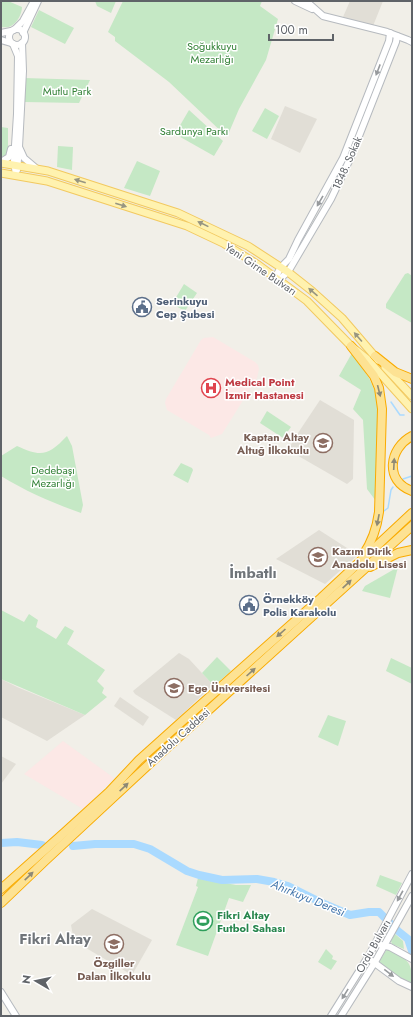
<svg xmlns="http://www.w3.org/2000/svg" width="413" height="1017" viewBox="0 0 413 1017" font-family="Jost,sans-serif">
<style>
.education{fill:#e1ded6}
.medical{fill:#fce8e6}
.green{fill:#c5e8c5}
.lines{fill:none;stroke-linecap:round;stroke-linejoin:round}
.stream{stroke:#aadaff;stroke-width:1.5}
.river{stroke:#aadaff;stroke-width:8}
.secondary-casing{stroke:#b6babf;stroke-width:8}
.primary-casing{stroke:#f2c960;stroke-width:9}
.highway-casing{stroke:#f9ab00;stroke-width:10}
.secondary{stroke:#fff;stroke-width:6}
.primary{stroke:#fff2af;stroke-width:7}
.highway{stroke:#fde293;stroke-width:8}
.oneway{fill:#979a9d}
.oneway2{fill:#979581}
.oneway3{fill:#8e8975}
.labels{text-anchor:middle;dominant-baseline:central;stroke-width:3;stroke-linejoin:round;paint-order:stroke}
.park-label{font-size:11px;fill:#348238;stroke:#fff}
.street-label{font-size:11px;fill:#5f6368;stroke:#fff}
.service-label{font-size:11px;font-weight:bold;fill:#4e5e75;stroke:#fff;text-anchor:start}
.health-label{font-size:11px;font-weight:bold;fill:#be3a42;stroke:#fff;text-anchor:start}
.education-label{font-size:11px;font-weight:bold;fill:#785e54;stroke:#fff;text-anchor:start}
.leisure-label{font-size:11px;font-weight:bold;fill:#27864d;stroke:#fff;text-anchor:start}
.water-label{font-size:12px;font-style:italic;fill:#4174aa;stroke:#fff}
.district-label{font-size:15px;font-weight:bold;fill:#70757a;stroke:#fff}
</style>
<rect width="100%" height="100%" fill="#f1efe8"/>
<g class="education">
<path d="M350,1h33l-10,25 -30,-9z"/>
<path d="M285,106l32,13 -17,34 -29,-14z"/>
<path d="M320,400l34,20 -1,59 -6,5 -59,-34 8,-14z"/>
<path d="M319,530l39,25 -33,29 -49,-25z"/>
<path d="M179,653l10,6 24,26 -37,35 -41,-26 -2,-3z"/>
<path d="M1,679l16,8 68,28 -38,26 -46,-24z"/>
<path d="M120,697l29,20 -6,9 -29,-20z"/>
<path d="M1,756l15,8 -15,20z"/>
<path d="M92,909l60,31 -20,35 -58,-34 -3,-16z"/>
</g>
<g class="medical">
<path d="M213,337l42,25 3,3 1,4 -2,9 -35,56 -11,4 -2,-3 -42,-25 -2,-7 1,-4 35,-59 3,-2z"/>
<path d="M63,741l51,37 -31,31 -59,-35z"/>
</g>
<g class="green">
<path d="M1,1h7l14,6c0,7 -5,16 -11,19 -3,2 -7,1 -10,1z"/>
<path d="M95,1h21l-5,12 -14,-7z"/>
<path d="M123,1h139l-2,5 18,13 -12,41 -27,49 -12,28 -58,-55 -54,-41v-4l-7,-5z"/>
<path d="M39,10l35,18 -9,16 -34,-17z"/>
<path d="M24,78l66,2 -11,23 -55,-1z"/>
<path d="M265,108l14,8 -12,23 -15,-8z"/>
<path d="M189,110l34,31 -9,15 -39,-22z"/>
<path d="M1,127l7,1v25l-4,4 -3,-1z"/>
<path d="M58,146l15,1 -1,23 -15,-3z"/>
<path d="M137,161l23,10 -10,25 -26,-8z"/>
<path d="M408,273l4,3v47l-26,-15v-4l19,-30z"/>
<path d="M184,284l13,9 -12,18 -13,-7z"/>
<path d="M352,353l17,25 8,18 1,26 -2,79 -9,-12 -4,-69 -10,-11 8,-19 -22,-14z"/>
<path d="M267,411l24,16 -8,11 -23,-15z"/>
<path d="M67,436l5,10 11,59 -2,8c-28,-10 -54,-21 -80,-37v-20l16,-10c24,11 31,10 50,-10z"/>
<path d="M181,463l11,5 1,2 -5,13 -15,-8z"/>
<path d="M398,567l-8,31 -28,-7 3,-5z"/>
<path d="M1,610l23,12 5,-8 9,6 -2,7 20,12 9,-13 9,5 -7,13 38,26 -8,11 7,7 -2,5 5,4 -22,18 -84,-36z"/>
<path d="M217,657l14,14 -17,15 -12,-13z"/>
<path d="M391,658l21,10v16l-26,-13z"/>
<path d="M328,715l18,6 -8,25 -20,-9z"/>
<path d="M380,875l22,8 -6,12 -20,-9z"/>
<path d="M198,878l38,7h15l-8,17 -14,-4 -21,58 -32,-11 22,-58 -2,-1z"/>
<path d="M395,934l8,7 1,8 -12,-5 -1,-3z"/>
<path d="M326,949l7,7 -1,3 5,2 -6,9 -13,-8z"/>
<path d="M387,949c20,11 25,10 25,34l-17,-8 -16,-13z"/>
</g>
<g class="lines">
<g class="stream">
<path d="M391,402l9,13h4"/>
<path d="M403,479l9,-3"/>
<path d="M384,511l4,-3 3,-18 2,-3"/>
</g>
<g class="river">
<path d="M1,843l16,-1 25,3"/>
<path d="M73,846l22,-2h39l16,5 37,22 12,4 23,5 35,-1 17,3 14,4 34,17 28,12 19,-3h10l19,19 10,8 4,12"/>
</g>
<defs>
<g id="secondary">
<path d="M295,1l17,8"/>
<path d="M306,1l17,15 64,16 21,8 4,2"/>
<circle cx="17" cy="37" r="8"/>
<path d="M14,30l9,-9 11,-20"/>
<path d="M1,33l10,-2"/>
<path d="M23,33l15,-32"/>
<path d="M1,40l10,3"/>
<path d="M22,43l1,28 -4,76 5,11 13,11"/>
<path d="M13,44l5,12 -1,58 -3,47 2,14"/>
<path d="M1,162l8,-5 2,-8"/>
<path d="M17,170l2,-21"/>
<path d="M275,278l6,-11 8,-8 9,-19 45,-82 46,-117 1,-8"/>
<path d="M279,281l3,-4 6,-5 43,-73 19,-40 46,-117 1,-6"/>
<path d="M381,945l9,2 22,12"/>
<path d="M372,961l27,20 13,6"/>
<path d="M1,992l15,24"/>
<path d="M331,1016l37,-59 44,-83"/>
<path d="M341,1016l34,-54 37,-66"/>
</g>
<g id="primary">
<path d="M1,163l47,8 130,42 70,33 40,26 24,19 30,27 36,42"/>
<path d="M1,173l46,8 140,45 36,17 34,21 50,37 44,45 16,13 45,50"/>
<path d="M385,367l27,29"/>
</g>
<g id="highway">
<path d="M351,346l23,30 5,12 3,21 -3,103c-2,15 -7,30 -16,43"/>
<path d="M375,356l20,16 17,7"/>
<path d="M412,436c-23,12 -28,45 0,55"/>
<path d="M370,567l28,-14 14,-3"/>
<path d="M1,889l64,-57 44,-40 30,-32 49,-44 133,-118 91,-85"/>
<path d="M1,903l45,-43 113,-105 253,-229"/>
</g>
</defs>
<use href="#secondary" class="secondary-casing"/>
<use href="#primary" class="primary-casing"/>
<use href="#highway" class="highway-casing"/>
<use href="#secondary" class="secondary"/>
<use href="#primary" class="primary"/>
<use href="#highway" class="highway"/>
</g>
<defs><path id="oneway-solid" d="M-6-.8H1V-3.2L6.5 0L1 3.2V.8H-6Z"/></defs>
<g class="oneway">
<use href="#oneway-solid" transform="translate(378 70) rotate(111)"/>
<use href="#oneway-solid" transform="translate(320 201) rotate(120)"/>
<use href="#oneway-solid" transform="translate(400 896) rotate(119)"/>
<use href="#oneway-solid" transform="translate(389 973) rotate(38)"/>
<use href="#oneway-solid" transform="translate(345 994) rotate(122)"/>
</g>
<g class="oneway2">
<use href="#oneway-solid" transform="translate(80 181) rotate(-163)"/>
<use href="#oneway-solid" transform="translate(121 205) rotate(18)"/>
<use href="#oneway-solid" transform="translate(203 224) rotate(-154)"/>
<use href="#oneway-solid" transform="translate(313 292) rotate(-139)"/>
<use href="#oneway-solid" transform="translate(358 337) rotate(-131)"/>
</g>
<g class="oneway3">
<use href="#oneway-solid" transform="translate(379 391) rotate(76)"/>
<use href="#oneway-solid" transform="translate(394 464) rotate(-87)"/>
<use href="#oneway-solid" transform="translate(378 520) rotate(101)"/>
<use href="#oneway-solid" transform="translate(347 584) rotate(-43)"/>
<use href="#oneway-solid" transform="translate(281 633) rotate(138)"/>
<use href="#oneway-solid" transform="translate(251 672) rotate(-42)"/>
<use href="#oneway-solid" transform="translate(124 787) rotate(-43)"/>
<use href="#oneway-solid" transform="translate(29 876) rotate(-44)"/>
</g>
<defs>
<symbol id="civic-ring" viewBox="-11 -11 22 22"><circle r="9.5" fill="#fff" stroke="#5c6f8a" stroke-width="1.5"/><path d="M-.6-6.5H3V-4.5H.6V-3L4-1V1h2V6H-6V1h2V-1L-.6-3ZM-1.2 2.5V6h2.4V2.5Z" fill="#5c6f8a"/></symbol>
<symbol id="hospital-ring" viewBox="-11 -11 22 22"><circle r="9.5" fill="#fff" stroke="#e0444e" stroke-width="1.5"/><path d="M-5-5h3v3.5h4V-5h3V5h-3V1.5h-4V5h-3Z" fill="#e0444e"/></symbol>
<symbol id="school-ring" viewBox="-11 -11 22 22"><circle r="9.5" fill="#fff" stroke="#8d6e63" stroke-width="1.5"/><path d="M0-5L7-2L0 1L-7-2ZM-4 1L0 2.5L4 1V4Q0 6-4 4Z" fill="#8d6e63"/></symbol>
<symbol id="university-ring" viewBox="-11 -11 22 22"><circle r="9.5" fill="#fff" stroke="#8d6e63" stroke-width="1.5"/><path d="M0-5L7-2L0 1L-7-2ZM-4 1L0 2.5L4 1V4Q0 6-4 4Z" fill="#8d6e63"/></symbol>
<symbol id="stadium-ring" viewBox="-11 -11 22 22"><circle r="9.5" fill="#fff" stroke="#2e9e5b" stroke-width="1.5"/><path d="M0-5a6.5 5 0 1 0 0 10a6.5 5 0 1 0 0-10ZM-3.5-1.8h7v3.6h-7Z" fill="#2e9e5b"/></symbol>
</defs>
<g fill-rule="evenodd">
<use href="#civic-ring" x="131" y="296" width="22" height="22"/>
<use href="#hospital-ring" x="200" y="377" width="22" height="22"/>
<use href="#school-ring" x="312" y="432" width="22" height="22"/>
<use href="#school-ring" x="307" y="546" width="22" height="22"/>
<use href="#civic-ring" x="238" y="594" width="22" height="22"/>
<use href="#university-ring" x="163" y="677" width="22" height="22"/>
<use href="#stadium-ring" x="192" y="910" width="22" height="22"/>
<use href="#school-ring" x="103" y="933" width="22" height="22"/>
</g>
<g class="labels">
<g class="park-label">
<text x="212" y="46">Soğukkuyu<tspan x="212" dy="13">Mezarlığı</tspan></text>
<text x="67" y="91">Mutlu Park</text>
<text x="194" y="131">Sardunya Parkı</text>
<text x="53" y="470">Dedebaşı<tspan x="53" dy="13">Mezarlığı</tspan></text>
</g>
<g class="street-label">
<text transform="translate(347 163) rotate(-66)">1848. Sokak</text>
<text transform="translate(261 269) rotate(34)">Yeni Girne Bulvarı</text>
<text transform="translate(178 737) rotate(-42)">Anadolu Caddesi</text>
<text transform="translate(373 946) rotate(-61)">Ordu Bulvarı</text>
</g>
<g class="service-label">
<text x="156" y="301">Serinkuyu<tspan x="156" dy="13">Cep Şubesi</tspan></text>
<text x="263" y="599">Örnekköy<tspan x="263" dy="13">Polis Karakolu</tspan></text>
</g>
<g class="health-label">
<text x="225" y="382">Medical Point<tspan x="225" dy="13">İzmir Hastanesi</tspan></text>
</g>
<g class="education-label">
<text x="309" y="437" text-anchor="end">Kaptan Altay<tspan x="309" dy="13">Altuğ İlkokulu</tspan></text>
<text x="332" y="551">Kazım Dirik<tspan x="332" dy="13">Anadolu Lisesi</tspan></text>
<text x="188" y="688">Ege Üniversitesi</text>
<text x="114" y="963" text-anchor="middle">Özgiller<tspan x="114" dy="13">Dalan İlkokulu</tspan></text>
</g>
<g class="leisure-label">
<text x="217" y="915">Fikri Altay<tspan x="217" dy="13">Futbol Sahası</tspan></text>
</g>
<g class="water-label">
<text transform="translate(308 898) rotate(22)">Ahırkuyu Deresi</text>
</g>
<g class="district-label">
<text x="253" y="573">İmbatlı</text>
<text x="55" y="939">Fikri Altay</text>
</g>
</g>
<rect width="413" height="1017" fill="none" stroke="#5f6368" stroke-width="4"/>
<g transform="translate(36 981) rotate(279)" stroke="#ffffff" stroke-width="3" paint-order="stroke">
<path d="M0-3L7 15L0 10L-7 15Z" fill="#5f6368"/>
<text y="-6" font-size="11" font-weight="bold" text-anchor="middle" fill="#5f6368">N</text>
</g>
<path d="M269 34v6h64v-6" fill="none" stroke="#5f6368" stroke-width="2"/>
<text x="275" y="34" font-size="12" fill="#5f6368" stroke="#ffffff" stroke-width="3" paint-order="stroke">100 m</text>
</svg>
